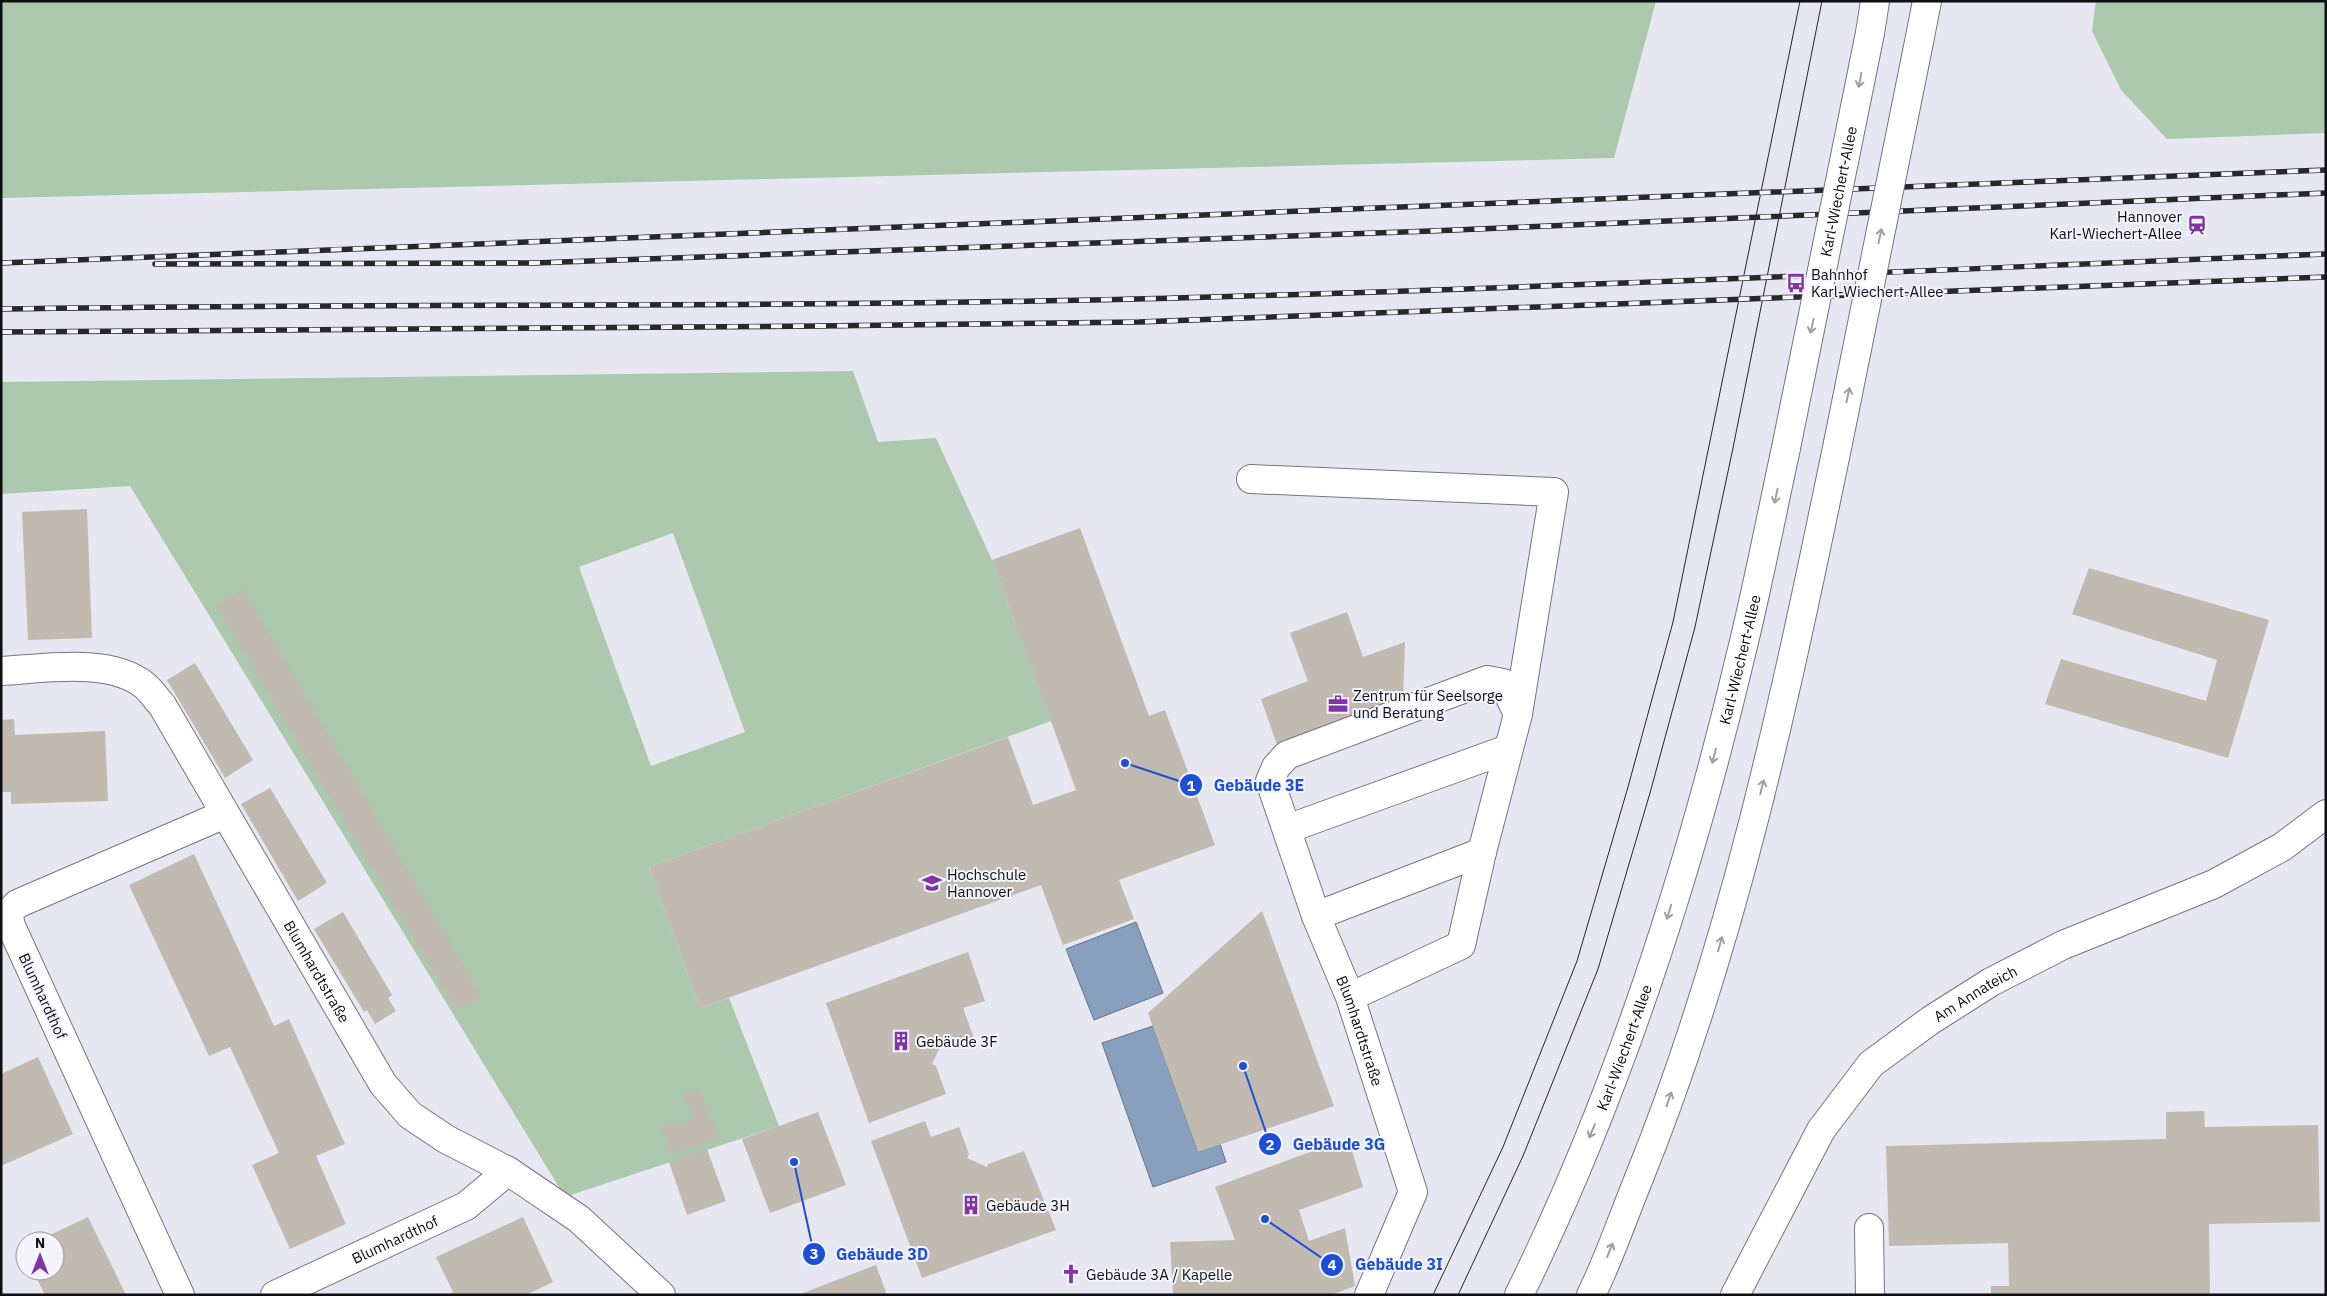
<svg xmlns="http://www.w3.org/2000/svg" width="2327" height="1296" viewBox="0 0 2327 1296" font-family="'IBM Plex Sans',sans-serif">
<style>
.green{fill:#acc9ad;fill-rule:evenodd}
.water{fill:#899fbe;stroke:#64748a}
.building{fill:#c0bab0}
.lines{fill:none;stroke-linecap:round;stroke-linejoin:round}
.minor-casing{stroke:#76757f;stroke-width:30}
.major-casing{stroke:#76757f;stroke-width:30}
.minor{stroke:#fff;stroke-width:28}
.major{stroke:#fff;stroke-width:28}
.tram{stroke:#28272c;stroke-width:1}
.rail-casing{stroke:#28272c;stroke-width:5.5}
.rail{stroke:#f4f4fd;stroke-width:4;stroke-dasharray:11;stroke-linecap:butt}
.major-bridge-casing{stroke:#76757f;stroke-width:30;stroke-linecap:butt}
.major-bridge{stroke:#fff;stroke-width:28}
.oneway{stroke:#9f9fa0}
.labels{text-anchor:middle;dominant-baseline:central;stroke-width:4;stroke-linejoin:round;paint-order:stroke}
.street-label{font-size:15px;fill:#0f0e12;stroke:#f4f4fd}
.poi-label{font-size:15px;fill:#0f0e12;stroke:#f4f4fd;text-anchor:start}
.leader{fill:none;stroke:#1d4ed8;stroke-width:2}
.callout-dot{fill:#1d4ed8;stroke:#f4f4fd;stroke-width:2}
.mark-label{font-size:15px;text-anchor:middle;font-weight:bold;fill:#fff}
.callout-label{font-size:16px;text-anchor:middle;font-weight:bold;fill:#1d4ed8;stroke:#f4f4fd;stroke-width:4;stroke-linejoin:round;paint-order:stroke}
</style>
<rect width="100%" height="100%" fill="#e7e7f2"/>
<g class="green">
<path d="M1,1h1655l-42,157 -1613,40z"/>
<path d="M2096,1h230v132l-159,6 -46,-49 -29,-59z"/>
<path d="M853,371l25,71 58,-4 56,122 59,161 -402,146 51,141 29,-10 50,128 -214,71 -435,-711 -129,8v-112zM673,533l72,199 -94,34 -72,-199z"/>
</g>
<g class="water">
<path d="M1136,922l27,71 -69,27 -28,-71z"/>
<path d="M1153,1026l45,126 22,-8 6,18 -73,25 -51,-144z"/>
</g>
<g class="building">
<path d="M87,509l5,129 -64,2 -6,-128z"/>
<path d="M1080,528l69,188 16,-6 50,135 -96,35 15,39 -71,26 -22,-60 -341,123 -51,-141 359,-130 25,68 43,-15 -84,-230z"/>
<path d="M2089,568l180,52 -41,138 -183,-54 16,-45 145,42 11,-41 -145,-46z"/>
<path d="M243,589l239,408 -26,13 -240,-405z"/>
<path d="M1347,612l16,45 42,-15 -2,58 -126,45 -16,-46 47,-18 -18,-48z"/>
<path d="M195,663l58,97 -28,18 -58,-98z"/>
<path d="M14,719l1,16 90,-4 3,70 -97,3v-12h-10v-72z"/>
<path d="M270,788l57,95 -29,18 -57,-97z"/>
<path d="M194,854l80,172 15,-7 56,125 -29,12 30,68 -56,25 -38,-84 27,-12 -49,-106 -21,9 -80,-171z"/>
<path d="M1262,911l72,195 -136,46 -50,-139z"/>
<path d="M343,912l49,83 -4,3 8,13 -21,13 -8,-14 -3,2 -50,-83z"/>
<path d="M968,952l17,49 -22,7 11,30 -28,9 -5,-2 -9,19 4,2 10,28 -77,29 -43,-120z"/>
<path d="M38,1057l35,77 -72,32v-92z"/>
<path d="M700,1089l19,50 -48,15 -10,-25 33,-11 -10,-23z"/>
<path d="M2204,1111l1,16 113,-2 2,97 -111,2 1,71h-219v-9h18l-1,-43 -119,3 -3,-100 280,-7v-27z"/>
<path d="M818,1112l28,73 -76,28 -28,-74z"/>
<path d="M925,1121l6,16 28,-10 10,27 -2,4 20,9 1,-3 36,-13 32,79 -134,48 -51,-137z"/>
<path d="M1348,1138l15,49 -64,23 10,31 36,-13 10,58 -24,9h-158l-3,-53 65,-2 -20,-53z"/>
<path d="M707,1149l19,52 -39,14 -18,-53z"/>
<path d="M88,1217l38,78h-81l-12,-24h22v-30h-18z"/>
<path d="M523,1217l30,65 -27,13h-79l6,-3 -17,-35z"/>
<path d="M876,1265l11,30h-89l49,-19z"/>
</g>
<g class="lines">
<defs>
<g id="minor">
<path d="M1251,479l303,13 -36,222"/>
<path id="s1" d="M1,671c42,-2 108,-14 143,14 7,5 12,14 18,20l221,379 27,31 36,24 62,32 71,48 82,76"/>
<path d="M1287,829l221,-80"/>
<path d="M1316,916l166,-64"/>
<path id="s2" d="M1350,997l111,-52 21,-93 36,-138 -15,-31 -16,-3 -200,75 -11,12 -6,14 46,135 34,81 63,195 -44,103"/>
<path d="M1869,1228l1,67"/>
<path d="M180,1295l-169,-369 -3,-12 9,-10 208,-90"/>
<path id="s3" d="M275,1295l191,-89 42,-35"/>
<path id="s4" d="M1735,1295l86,-165 50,-66 60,-44 60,-38 72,-37 151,-61 68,-37 44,-33"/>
</g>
<g id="major">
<path d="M1870,33l5,-32"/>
<path d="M1919,42l8,-41"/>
<path id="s5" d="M1519,1295c100,-203 170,-422 222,-641 17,-68 30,-137 45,-206"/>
<path d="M1591,1295c18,-36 31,-75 46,-112 97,-238 149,-489 201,-740"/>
</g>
</defs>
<use href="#minor" class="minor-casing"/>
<use href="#major" class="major-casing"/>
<use href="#minor" class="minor"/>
<use href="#major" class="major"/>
<g class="tram">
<path d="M1433,1295l70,-148 74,-186 51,-174 45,-165 127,-621"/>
<path d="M1458,1295l65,-139 75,-187 52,-176 45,-166 38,-179 89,-447"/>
</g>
<defs>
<g id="rail">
<path d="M1,263l2325,-93"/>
<path d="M155,264l379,-1 897,-32 895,-38"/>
<path d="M1,309c378,-6 756,-1 1134,-10 397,-10 794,-29 1191,-45"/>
<path d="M1,332l818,-6 320,-4 1187,-45"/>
</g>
</defs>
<use href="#rail" class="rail-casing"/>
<use href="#rail" class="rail"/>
<defs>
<g id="major-bridge">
<path d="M1838,443l81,-401"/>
<path id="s6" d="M1786,448l84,-415"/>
</g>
</defs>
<use href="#major-bridge" class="major-bridge-casing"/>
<use href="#major-bridge" class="major-bridge"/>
</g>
<defs><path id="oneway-shaft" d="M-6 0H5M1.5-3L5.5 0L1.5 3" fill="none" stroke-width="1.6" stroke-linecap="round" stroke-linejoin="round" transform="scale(1.25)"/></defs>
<g class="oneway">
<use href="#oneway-shaft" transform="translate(1860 80) rotate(101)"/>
<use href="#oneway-shaft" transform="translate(1880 236) rotate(-78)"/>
<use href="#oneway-shaft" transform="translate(1812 326) rotate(102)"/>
<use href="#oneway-shaft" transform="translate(1848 395) rotate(-78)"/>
<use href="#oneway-shaft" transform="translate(1776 496) rotate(102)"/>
<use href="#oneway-shaft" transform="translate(1714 756) rotate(105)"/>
<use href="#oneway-shaft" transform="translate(1762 787) rotate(-76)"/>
<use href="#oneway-shaft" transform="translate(1669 912) rotate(107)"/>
<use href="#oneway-shaft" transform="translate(1720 944) rotate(-75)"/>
<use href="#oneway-shaft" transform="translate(1669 1099) rotate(-71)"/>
<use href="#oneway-shaft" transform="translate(1592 1131) rotate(113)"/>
<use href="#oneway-shaft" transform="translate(1610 1250) rotate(-68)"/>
</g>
<defs>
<symbol id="station-bare" viewBox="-9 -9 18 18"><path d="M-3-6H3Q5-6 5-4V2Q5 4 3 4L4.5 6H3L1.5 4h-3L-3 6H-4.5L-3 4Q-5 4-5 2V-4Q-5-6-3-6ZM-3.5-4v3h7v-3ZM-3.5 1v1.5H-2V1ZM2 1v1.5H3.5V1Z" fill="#8034a5" stroke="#f4f4fd" stroke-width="2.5" paint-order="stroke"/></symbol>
<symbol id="bus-bare" viewBox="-9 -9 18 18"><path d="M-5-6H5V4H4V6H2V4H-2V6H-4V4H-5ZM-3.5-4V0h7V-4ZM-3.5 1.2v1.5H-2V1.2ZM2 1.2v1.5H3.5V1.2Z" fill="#8034a5" stroke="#f4f4fd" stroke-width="2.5" paint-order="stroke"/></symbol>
<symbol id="office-bare" viewBox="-9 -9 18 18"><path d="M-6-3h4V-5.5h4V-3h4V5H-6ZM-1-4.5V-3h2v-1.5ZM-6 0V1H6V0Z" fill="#8034a5" stroke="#f4f4fd" stroke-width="2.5" paint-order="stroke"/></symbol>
<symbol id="university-bare" viewBox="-9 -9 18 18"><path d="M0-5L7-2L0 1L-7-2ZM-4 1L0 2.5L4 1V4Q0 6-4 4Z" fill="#8034a5" stroke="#f4f4fd" stroke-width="2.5" paint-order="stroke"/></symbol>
<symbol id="building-bare" viewBox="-9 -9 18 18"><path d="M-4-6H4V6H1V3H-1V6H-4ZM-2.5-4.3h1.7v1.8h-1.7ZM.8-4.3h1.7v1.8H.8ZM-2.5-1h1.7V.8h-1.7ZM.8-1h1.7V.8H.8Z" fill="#8034a5" stroke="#f4f4fd" stroke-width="2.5" paint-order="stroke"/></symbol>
<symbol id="church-bare" viewBox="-9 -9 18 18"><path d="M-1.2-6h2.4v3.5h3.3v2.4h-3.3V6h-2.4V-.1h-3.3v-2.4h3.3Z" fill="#8034a5" stroke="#f4f4fd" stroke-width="2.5" paint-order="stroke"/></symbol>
</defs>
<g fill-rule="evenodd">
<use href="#station-bare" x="2183" y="211" width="28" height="28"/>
<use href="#bus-bare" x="1782" y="269" width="28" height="28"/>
<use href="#office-bare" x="1324" y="690" width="28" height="28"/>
<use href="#university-bare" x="918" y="869" width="28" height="28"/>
<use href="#building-bare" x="887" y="1027" width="28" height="28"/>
<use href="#building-bare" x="957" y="1191" width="28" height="28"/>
<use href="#church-bare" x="1057" y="1260" width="28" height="28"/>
</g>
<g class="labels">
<g class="street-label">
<text stroke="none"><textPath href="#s6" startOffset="262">Karl-Wiechert-Allee</textPath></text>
<text stroke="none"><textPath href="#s5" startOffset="674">Karl-Wiechert-Allee</textPath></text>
<text stroke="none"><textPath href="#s1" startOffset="482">Blumhardtstraße</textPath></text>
<text stroke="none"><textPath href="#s4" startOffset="395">Am Annateich</textPath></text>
<text transform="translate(43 996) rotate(65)">Blumhardthof</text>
<text stroke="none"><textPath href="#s2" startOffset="922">Blumhardtstraße</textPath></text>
<text stroke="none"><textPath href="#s5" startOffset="269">Karl-Wiechert-Allee</textPath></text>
<text stroke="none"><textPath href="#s3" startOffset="132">Blumhardthof</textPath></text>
</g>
<g class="poi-label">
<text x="2182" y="216" text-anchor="end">Hannover<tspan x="2182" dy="17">Karl-Wiechert-Allee</tspan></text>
<text x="1811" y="274">Bahnhof<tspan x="1811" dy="17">Karl-Wiechert-Allee</tspan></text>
<text x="1353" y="695">Zentrum für Seelsorge<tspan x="1353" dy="17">und Beratung</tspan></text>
<text x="947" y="874">Hochschule<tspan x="947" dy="17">Hannover</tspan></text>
<text x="916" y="1041">Gebäude 3F</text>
<text x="986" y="1205">Gebäude 3H</text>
<text x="1086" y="1274">Gebäude 3A / Kapelle</text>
</g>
</g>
<path class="leader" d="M1125 763L1191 785M1243 1066L1270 1144M794 1162L814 1254M1265 1219L1332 1265"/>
<g class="callout-dot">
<circle cx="1125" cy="763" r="5"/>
<circle cx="1243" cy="1066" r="5"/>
<circle cx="794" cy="1162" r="5"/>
<circle cx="1265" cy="1219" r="5"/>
<circle cx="1191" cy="785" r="12"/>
<circle cx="1270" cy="1144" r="12"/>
<circle cx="814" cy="1254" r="12"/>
<circle cx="1332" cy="1265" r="12"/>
</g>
<g class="mark-label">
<text x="1191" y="791">1</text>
<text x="1270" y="1150">2</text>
<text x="814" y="1259">3</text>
<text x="1332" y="1270">4</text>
</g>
<g class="callout-label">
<text x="1259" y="791">Gebäude 3E</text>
<text x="1339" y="1150">Gebäude 3G</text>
<text x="882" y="1260">Gebäude 3D</text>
<text x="1399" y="1270">Gebäude 3I</text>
</g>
<rect width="2327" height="1296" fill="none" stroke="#0f0e12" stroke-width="5"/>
<g transform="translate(40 1256)"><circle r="24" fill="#f4f4fd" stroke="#98989f"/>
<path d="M0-4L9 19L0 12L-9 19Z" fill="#8034a5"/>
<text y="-8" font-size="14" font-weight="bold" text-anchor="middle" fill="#0f0e12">N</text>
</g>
</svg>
